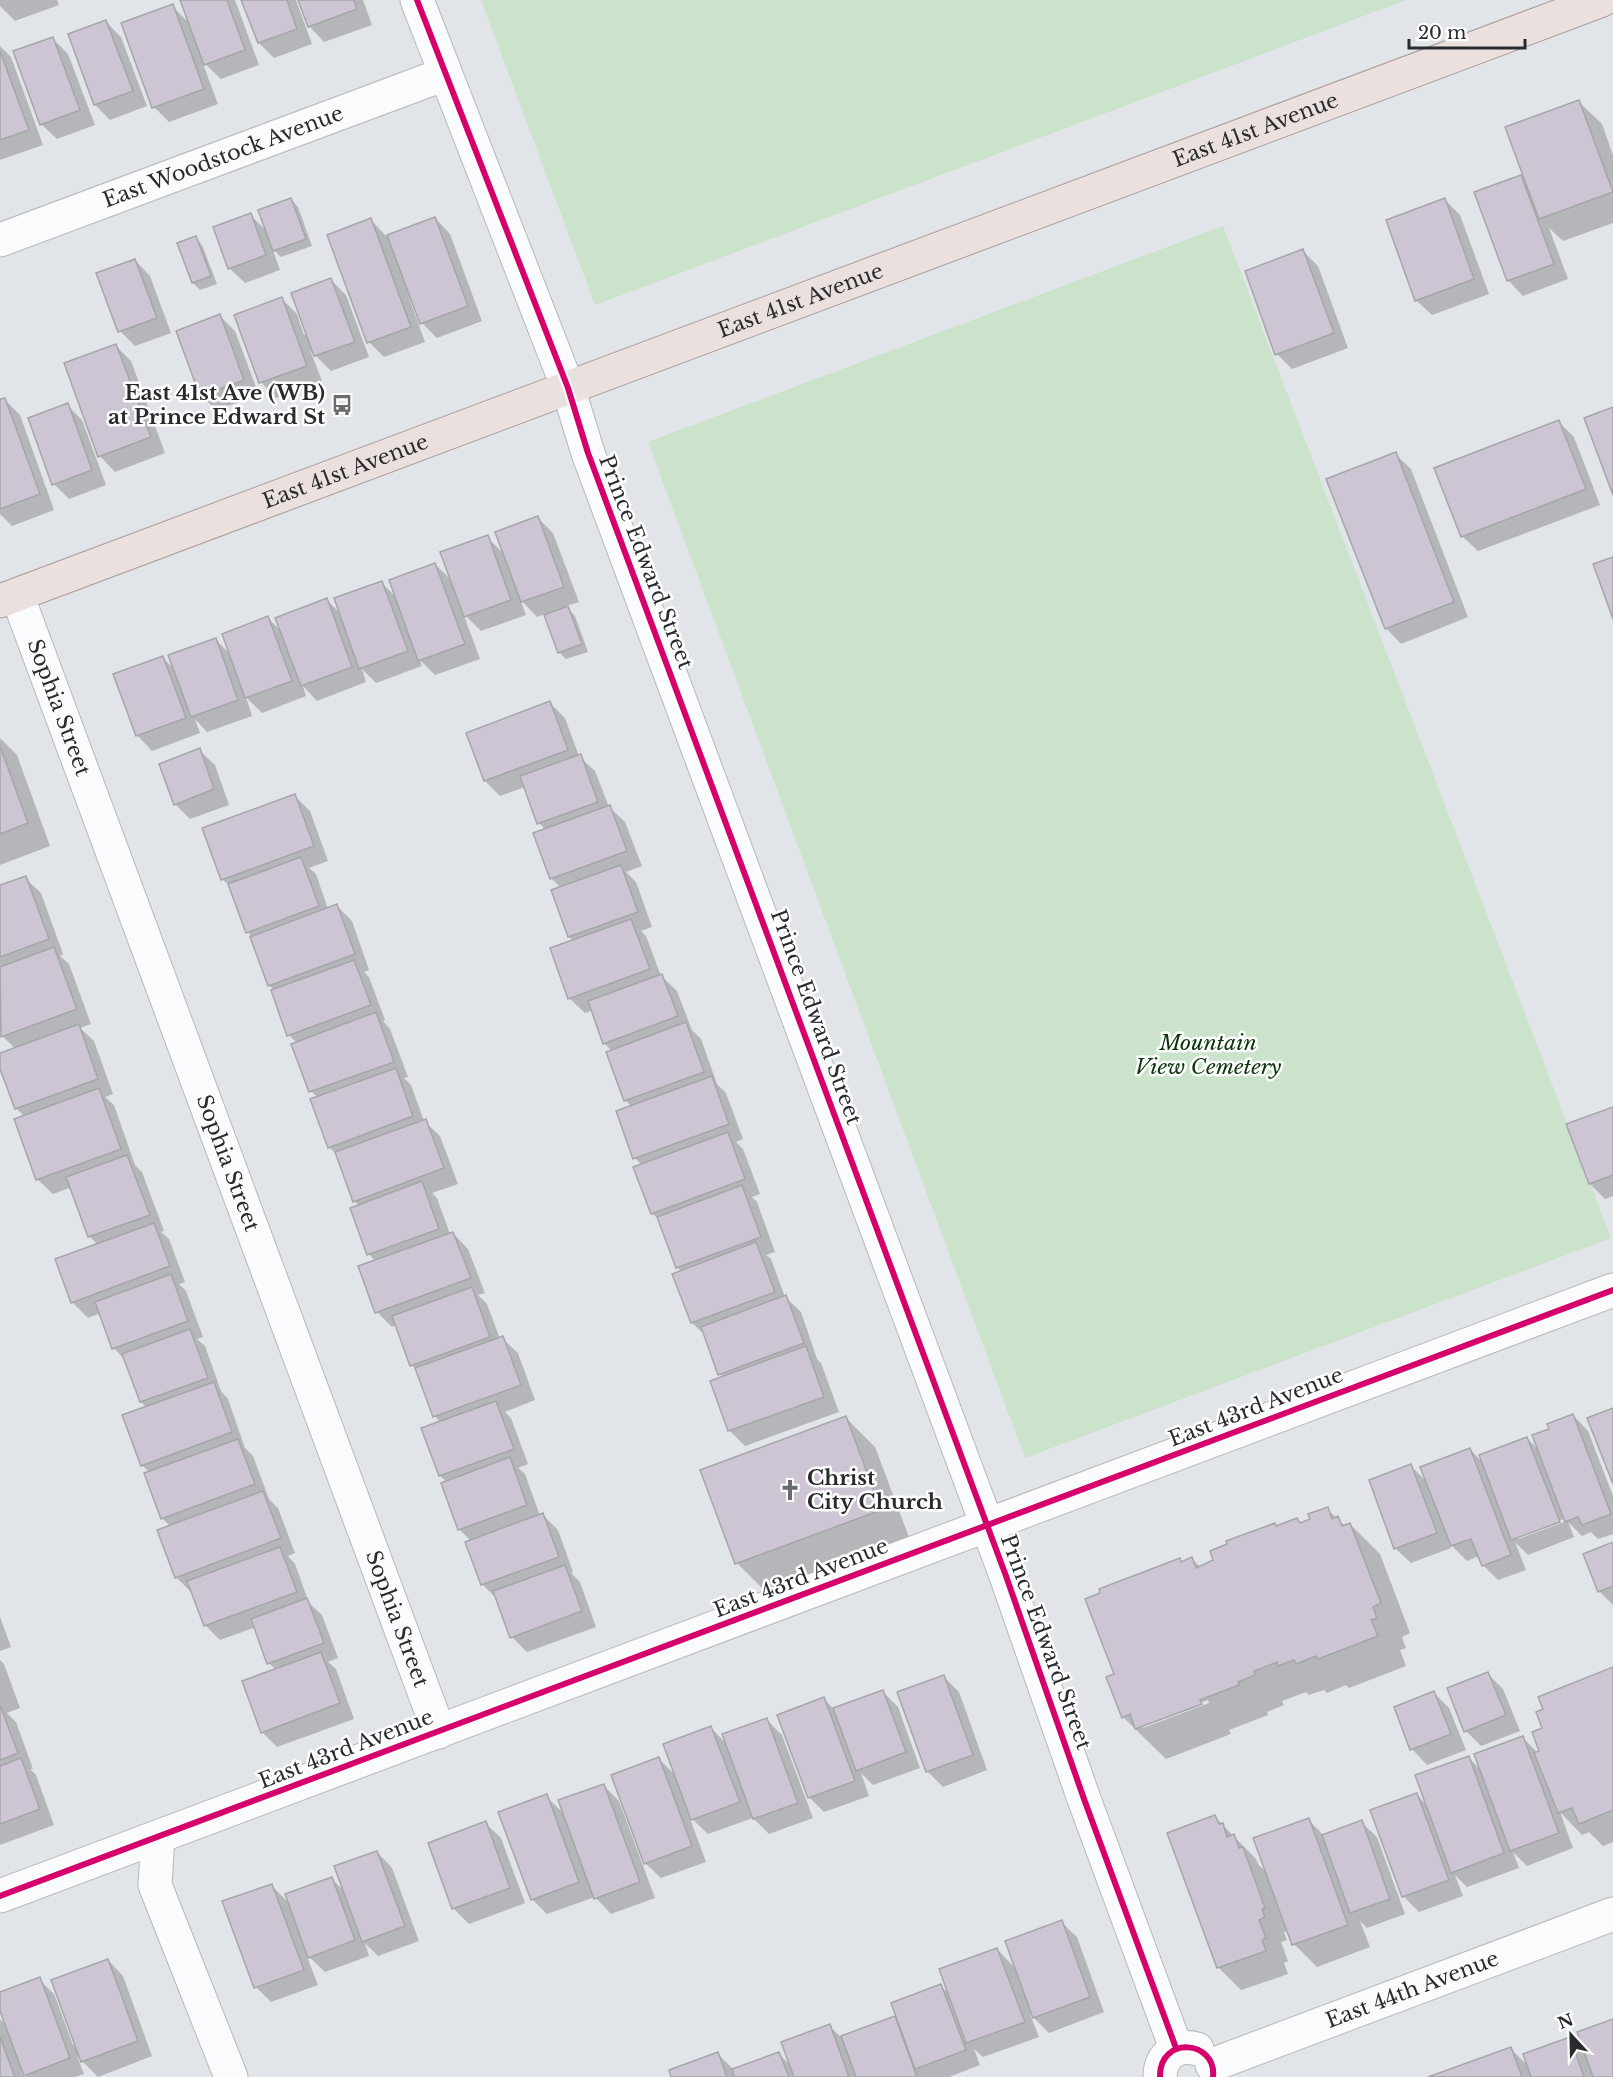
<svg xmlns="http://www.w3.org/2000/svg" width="1613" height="2077" viewBox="0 0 1613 2077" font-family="'Libre Baskerville',serif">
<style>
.green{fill:#cbe3cb}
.shadow{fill:#0003;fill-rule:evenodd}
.building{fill:#cdc5d4;stroke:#a6a6a9;stroke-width:1.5}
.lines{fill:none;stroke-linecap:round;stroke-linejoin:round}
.minor-casing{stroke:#b6b9bb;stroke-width:35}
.major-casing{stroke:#ab9c99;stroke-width:35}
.minor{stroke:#fafbfc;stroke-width:33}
.major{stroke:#eae1de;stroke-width:33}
.cycleway-casing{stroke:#fff;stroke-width:10}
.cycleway{stroke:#d6006c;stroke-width:6}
.labels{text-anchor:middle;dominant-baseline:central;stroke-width:5;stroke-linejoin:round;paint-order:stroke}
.street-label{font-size:21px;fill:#292b2e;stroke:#fff}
.poi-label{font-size:21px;font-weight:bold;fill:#292b2e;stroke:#fff;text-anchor:end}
.park-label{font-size:21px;font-style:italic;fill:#0b360a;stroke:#fff}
</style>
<rect width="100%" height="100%" fill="#e1e4e8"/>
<g class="green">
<path d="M481,0h925l-811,305z"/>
<path d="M1223,226l388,1012 -586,220 -377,-1016z"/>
</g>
<g class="shadow">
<path d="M0,0h57l2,5 -44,16 -15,-15z"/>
<path d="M182,0h53l24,65 -38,14 -19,-18 16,43 -49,18 -15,-15 18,-101 19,19z"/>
<path d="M243,0h53l16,44 -38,14 -15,-15z"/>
<path d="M299,0h64l9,25 -48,17 -15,-16z"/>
<path d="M106,22l15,15 26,69 -37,14 -15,-15 -25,-70z"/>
<path d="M53,39l15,15 27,71 -38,14 -16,-15z"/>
<path d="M0,46l11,11 32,88 -43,15z"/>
<path d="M1579,102l23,22 11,31v68l-50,18 -14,-13 19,51 -45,17 -15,-16 13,-104 6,6z"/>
<path d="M291,199l7,8 14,39 -31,11 -9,-9 8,22 -35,13 -16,-15 21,-53 18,17z"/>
<path d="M1445,200l15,15 29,79 -57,21 -16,-15z"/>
<path d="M435,218l15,16 32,87 -45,17 -15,-15 -10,-26 -3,1 16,44 -41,15 -15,-15 2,-122 16,17z"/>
<path d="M195,237l7,8 15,39 -17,6 -7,-7z"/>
<path d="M1303,251l15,15 30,82 -56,21 -15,-15z"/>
<path d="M135,260l15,16 21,57 -36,13 -15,-15z"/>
<path d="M331,280l15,15 23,62 -38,14 -21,-21 12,31 -46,17 -15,-16 21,-83 15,15 7,21 3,-1z"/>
<path d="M220,316l15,15 24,64 -43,15 -15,-15z"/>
<path d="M116,346l15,15 34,92 -50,19 -15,-16z"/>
<path d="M4,399l16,16 34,95 -42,16 -12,-12v-113z"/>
<path d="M67,405l15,15 24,65 -37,14 -15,-15z"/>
<path d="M1558,421l16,16 26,68 -122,46 -16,-15z"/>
<path d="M1395,454l16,15 57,148 -67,27 -15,-16z"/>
<path d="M538,518l15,15 26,69 -13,4 9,10 13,36 -22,7 -7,-7 -14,-38 -8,3 -17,-18 6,16 -45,16 -18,-18 17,46 -45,16 -15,-15 2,6 -46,17 -14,-14 4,13 -49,19 -14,-15 3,10 -44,17 -16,-16 6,19 -45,16 -12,-13 5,14 -48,18 -15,-16 25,-78 14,14 39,-32 16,16 37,-37 14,14 45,-32 14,14 41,-31 14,14 39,-33 18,18 34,-45 18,18z"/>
<path d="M550,703l15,15 14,38 16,15 14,36 16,15 17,44 -16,6 10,10 16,45 -11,4 5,5 15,40 16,15 15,39 9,9 16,45 9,9 17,46 -7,3 7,7 17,45 -8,3 5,5 18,50 -9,3 5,4 14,38 16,15 16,47 4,4 18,49 -94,34 -16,-16 -6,-52 -3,-4 -14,-38 -14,-13 -18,-49 8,-2 -5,-5 -16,-45 -9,-9 -10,-48 -7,-7 -3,-51 -7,-7 -13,-49 -8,-8 -11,-33 -8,3 -16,-15 5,-57 -5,-4 -8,-49 -10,-10 -5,-48 -7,-7 -14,-36 -25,9 -15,-15z"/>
<path d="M0,738l17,17 33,91 -50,19z"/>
<path d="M199,750l16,15 14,40 -39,14 -15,-15z"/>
<path d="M295,796l15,15 18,50 -19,7 7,6 12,35 9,-3 15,15 17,49 -5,2 5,5 16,43 -2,1 7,8 18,48 -4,1 7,7 13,36 16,15 18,48 -26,9 5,5 13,36 3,-1 15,16 17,44 -7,2 9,9 13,35 2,-1 16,15 17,47 -30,12 6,6 17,46 -10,4 7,6 15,42 3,-1 15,15 15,42 -2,1 9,9 16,45 -69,25 -15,-15 -14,-37 -15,-15 -16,-43 4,-1 -12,-12 -12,-47 -7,-6 1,-53 -6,-7 -17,-44 -6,-7 -15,-40 -5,2 -15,-15 -1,-50 -7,-8 -9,-48 -6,-5 -17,-46 -8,-8 -11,-49 -7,-7 -14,-48 -8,-8 -15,-45 -5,-5 -38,-98 -9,-8z"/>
<path d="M25,878l16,15 22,61 -3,2 9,8 22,60 -11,4 14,13 19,53 -8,3 9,8 21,60 7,7 22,59 -3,1 8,7 16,43 -6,2 7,7 17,46 -6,2 8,7 16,45 7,8 17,49 8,8 16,43 9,9 17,45 -7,3 7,8 14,39 13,12 16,43 -10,4 8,7 18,50 -77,28 -15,-15 14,-62 -7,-7 -13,-36 -36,13 -15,-15 -14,-33 -15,-15 -5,-50 -9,-9 -12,-45 -8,-8 5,-57 -6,-6 -15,-41 -12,-13 -13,-35 -13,5 -16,-16 26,-57 -8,-8 -18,-50 -19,7 -16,-15 -12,-62 -9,-9 -16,-43v-10l16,-6 -14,-13 -2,-6v-143z"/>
<path d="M1613,1109v87l-8,3 -15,-15z"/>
<path d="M1573,1415l15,16 25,65v38l-15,5 -7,-7 -9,4 -14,-14 6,15 -46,18 -13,-13 11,28 -28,10 -15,-15 -4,-9 -12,5 -18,-18 2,5 -40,15 -16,-15 16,-82 16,16 43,-33 13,14 44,-25 13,14 11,-22zM1566,1518l1,3 -49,18v-3z"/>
<path d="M845,1417l30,30 35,93 -143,53 -30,-30z"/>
<path d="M1327,1509l18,17 5,-2 30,30 30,79 -8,4 4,11 -6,2 6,16 -57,22 -3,-3 -19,8 -3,-3 -15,5 -3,-3 -24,9 2,4 -17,7 1,3 -39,15 2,4 -65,25 -43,-42 -7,-42 63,-116 4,4 9,-4 8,8 77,-40 20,-8 5,5zM1208,1700l1,3 -66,25v-3z"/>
<path d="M1613,1544v61l-14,-14z"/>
<path d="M0,1617l11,30 -11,4z"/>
<path d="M0,1660l4,4 16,44 -13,5 9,9 17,47h-3l6,6 18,50 -54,20z"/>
<path d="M1613,1669v173l-10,4 -14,-14 -7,3 -22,-23 13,36 -46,18 -14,-14 6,16 -52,19 -12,-12 8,21 -44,16 -16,-16 13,-102 12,12 40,-49 14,14 41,-33 15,15 3,-2 3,-22z"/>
<path d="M1488,1674l15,15 17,42 -39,15 -15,-15z"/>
<path d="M944,1677l15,15 28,78 -44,17 -15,-15 -29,-79z"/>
<path d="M883,1692l15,15 22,61 -47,17 -12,-12 8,23 -45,16 -15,-15 15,-98 10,10z"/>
<path d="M1434,1693l15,15 17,42 -39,15 -15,-16 -17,-41z"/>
<path d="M767,1720l15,15 31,83 -44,16 -16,-16 -45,16 -19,-18 17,46 -45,16 -16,-15 14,-104 18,18 34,-49 15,15z"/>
<path d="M604,1786l15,15 36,97 -44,16 -16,-17 -48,17 -15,-15 14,-103 18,18z"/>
<path d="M1215,1817l41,42 2,5 10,10 41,-54 15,16 37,-14 16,15 28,77 -38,14 -7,-7 10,26 -53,20 -23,-23 -5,-13 -5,1 3,8 -6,2 7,19 -4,2 4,11 -47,16 -22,-22 -50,-134z"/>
<path d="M485,1823l16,15 24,65 -56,21 -15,-15 -25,-65z"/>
<path d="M377,1852l15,16 27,73 -41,15 -13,-13 4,13 -44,16 -19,-18 12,31 -47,17 -15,-15 15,-102 19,19 42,-25 13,13z"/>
<path d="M1061,1922l16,15 27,75 -55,21 -19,-19 9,23 -56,20 -9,-8 6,16 -31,12h-276l45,-23 15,15 46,-15 12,12 38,-40 12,11 56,-20 44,-31 9,9 47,-46 19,20z"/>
<path d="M108,1960l15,16 29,80 -54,21 -21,-21 7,18 -9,3h-48l-6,-6 2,6h-23v-58l7,7 -7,-20v-12l39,-15 15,15 19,51 3,-1z"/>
<path d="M1613,2021v56h-181l78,-29 19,19 40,-29 18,19z"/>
</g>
<g class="building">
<path d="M180,0h47l18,50 -41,15z"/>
<path d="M241,0h46l10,29 -39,14z"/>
<path d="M298,0h56l3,9 -49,18z"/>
<path d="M173,4l31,85 -52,19 -31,-85z"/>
<path d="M106,20l27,71 -39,14 -26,-71z"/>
<path d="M53,37l27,73 -40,15 -27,-74z"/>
<path d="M0,51l29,79 -29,10z"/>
<path d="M1579,100l34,92 -74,27 -34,-92z"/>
<path d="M1521,175l33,89 -47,17 -33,-89z"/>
<path d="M291,198l15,41 -33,12 -15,-41z"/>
<path d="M1445,198l29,81 -59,22 -29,-81z"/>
<path d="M251,213l15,42 -38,14 -15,-42z"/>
<path d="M435,217l33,89 -48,18 -33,-89z"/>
<path d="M371,218l40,109 -44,16 -40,-108z"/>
<path d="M196,236l15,40 -19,7 -15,-40z"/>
<path d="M1303,249l31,84 -59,22 -30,-84z"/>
<path d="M135,259l22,59 -39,14 -22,-59z"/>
<path d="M331,278l24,64 -41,14 -23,-63z"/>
<path d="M282,297l25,69 -48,17 -25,-68z"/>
<path d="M220,314l24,66 -44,16 -24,-65z"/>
<path d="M116,344l35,93 -53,20 -34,-94z"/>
<path d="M5,398l35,96 -40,15v-110z"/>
<path d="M68,403l24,67 -40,15 -24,-67z"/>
<path d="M1613,407v88l-29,-77z"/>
<path d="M1559,420l27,69 -125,48 -27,-69z"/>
<path d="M1396,452l58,150 -69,27 -59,-150z"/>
<path d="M538,516l26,71 -43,15 -26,-70z"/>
<path d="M488,535l23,65 -47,17 -24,-65z"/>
<path d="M1613,557v62l-20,-55z"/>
<path d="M435,563l30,81 -47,17 -29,-81z"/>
<path d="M382,581l26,70 -49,18 -25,-71z"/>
<path d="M327,598l25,69 -51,19 -26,-68z"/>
<path d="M568,606l14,38 -24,9 -14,-38z"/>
<path d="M268,616l24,65 -47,17 -23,-64z"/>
<path d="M216,638l22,62 -47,17 -23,-62z"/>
<path d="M163,656l23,62 -50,18 -23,-62z"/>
<path d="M550,701l18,49 -84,31 -18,-48z"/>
<path d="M0,746l28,77 -28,11z"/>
<path d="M200,748l14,41 -40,16 -15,-41z"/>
<path d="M581,754l17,48 -61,22 -17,-48z"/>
<path d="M295,794l19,52 -93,34 -19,-52z"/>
<path d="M610,805l17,46 -77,28 -17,-46z"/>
<path d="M301,857l18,49 -73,27 -18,-49z"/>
<path d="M621,865l17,47 -70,25 -17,-47z"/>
<path d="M26,876l23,63 -49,18v-72z"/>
<path d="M337,904l18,50 -87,32 -18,-49z"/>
<path d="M631,919l19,50 -82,30 -18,-51z"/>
<path d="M54,947l23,62 -76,28 -1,-70z"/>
<path d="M354,960l17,45 -84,31 -16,-46z"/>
<path d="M662,974l16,42 -75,28 -15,-43z"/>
<path d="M376,1012l18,50 -85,30 -18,-48z"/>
<path d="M686,1022l18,50 -80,29 -18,-49z"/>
<path d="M79,1024l19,55 -83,30 -15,-40v-16z"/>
<path d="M396,1068l17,48 -85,32 -18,-49z"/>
<path d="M712,1076l17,48 -96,35 -17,-48z"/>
<path d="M99,1088l22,61 -85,31 -22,-61z"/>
<path d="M1613,1107v68l-24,9 -23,-60z"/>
<path d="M426,1119l18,49 -91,34 -18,-50z"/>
<path d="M728,1132l17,47 -94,35 -18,-47z"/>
<path d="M127,1155l23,60 -62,22 -22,-60z"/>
<path d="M422,1181l17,48 -72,26 -17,-47z"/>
<path d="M742,1185l19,52 -85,31 -19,-51z"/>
<path d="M154,1223l16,43 -99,37 -16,-44z"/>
<path d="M453,1232l18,46 -96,35 -17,-47z"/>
<path d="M756,1242l19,50 -84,31 -19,-49z"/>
<path d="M171,1274l17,47 -76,28 -17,-47z"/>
<path d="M472,1287l18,50 -80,29 -18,-50z"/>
<path d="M786,1295l18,48 -86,32 -17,-48z"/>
<path d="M190,1329l18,49 -68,24 -18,-48z"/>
<path d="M503,1336l18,49 -88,32 -18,-49z"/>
<path d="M806,1346l18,51 -96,34 -18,-50z"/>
<path d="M214,1382l18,50 -91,34 -19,-51z"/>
<path d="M496,1401l18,48 -75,27 -18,-48z"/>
<path d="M1613,1408v76l-26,-66z"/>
<path d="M1573,1414l38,100 -29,11 -4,-8 -13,5 -33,-87 17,-6 -2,-5z"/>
<path d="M846,1416l35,94 -146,54 -35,-94z"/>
<path d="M1527,1437l33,85 -49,18 -32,-85z"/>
<path d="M238,1439l17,45 -94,35 -17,-46z"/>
<path d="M1470,1448l41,107 -29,11 -11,-27 -20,7 -31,-79z"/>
<path d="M510,1457l17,48 -69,25 -17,-47z"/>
<path d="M1411,1464l26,69 -43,16 -25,-69z"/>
<path d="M263,1491l18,47 -106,40 -18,-48z"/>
<path d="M1328,1507l4,12 6,-3 4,10 8,-3 31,80 -8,4 4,11 -6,2 7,16 -60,23 -2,-3 -20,8 -2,-4 -16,6 -1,-4 -23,9 1,4 -17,7 1,3 -39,15 2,4 -67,25 -5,-15 -8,4 -16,-41 8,-3 -29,-75 15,-6 -1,-4 81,-31 1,4 11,-5 4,11 17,-8 -3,-9 17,-7 -1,-3 49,-18 1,3 21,-8 3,5 10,-4 -2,-5z"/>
<path d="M543,1513l16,44 -78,28 -16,-43z"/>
<path d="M1613,1542v44l-15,6 -15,-38z"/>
<path d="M280,1547l17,45 -93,34 -17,-45z"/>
<path d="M565,1565l17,46 -72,27 -17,-47z"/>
<path d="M307,1598l17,45 -57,21 -16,-45z"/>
<path d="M321,1652l19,51 -79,30 -19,-52z"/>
<path d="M1613,1667v143l-34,14 -7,-16 -14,5 -24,-60 5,-2 -7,-19 10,-4 -6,-16 7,-3 -5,-12z"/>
<path d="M1488,1672l18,43 -42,17 -17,-44z"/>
<path d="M944,1675l29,80 -47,17 -29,-80z"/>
<path d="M883,1690l23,62 -50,19 -23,-63z"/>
<path d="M1434,1691l17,43 -41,16 -16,-43z"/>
<path d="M824,1697l31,84 -47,17 -31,-83z"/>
<path d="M0,1705l18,48 -18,7z"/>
<path d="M767,1718l31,85 -45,16 -31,-85z"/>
<path d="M711,1726l29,76 -49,18 -28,-76z"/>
<path d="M1523,1736l36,97 -49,18 -36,-97z"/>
<path d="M1469,1756l35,97 -53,20 -36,-98z"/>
<path d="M659,1757l33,89 -48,18 -33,-89z"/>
<path d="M21,1758l19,51 -40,15v-58z"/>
<path d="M604,1784l36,98 -46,17 -36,-99z"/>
<path d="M1417,1793l32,87 -47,17 -32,-87z"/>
<path d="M547,1794l32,88 -48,18 -33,-88z"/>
<path d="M1215,1815l4,9 4,-1 4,14 7,-3 5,14 4,-1 22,61 -3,1 3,8 -6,3 7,18 -4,2 4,11 -49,17 -50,-135z"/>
<path d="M1309,1818l39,107 -56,20 -39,-107z"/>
<path d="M1362,1820l28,79 -40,14 -28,-78z"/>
<path d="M486,1821l24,67 -58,21 -24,-66z"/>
<path d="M377,1851l28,75 -43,16 -28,-76z"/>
<path d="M332,1877l23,63 -47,18 -23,-64z"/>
<path d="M272,1884l32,86 -50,18 -32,-87z"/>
<path d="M1062,1920l28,77 -57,21 -28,-77z"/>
<path d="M997,1948l28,74 -59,21 -27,-74z"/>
<path d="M108,1959l30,82 -57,21 -30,-82z"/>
<path d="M40,1977l30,81 -46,18 -24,-65v-19z"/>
<path d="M941,1984l25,66 -51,19 -24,-66z"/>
<path d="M895,2016l22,61h-61l-15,-41z"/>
<path d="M1613,2019v58h-20l-16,-45z"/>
<path d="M830,2024l19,53h-55l-13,-35z"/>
<path d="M0,2037l15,40h-15z"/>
<path d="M1570,2037l14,40h-53l-8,-23z"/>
<path d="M1511,2047l11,30h-94z"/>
<path d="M718,2052l9,25h-56l-2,-7z"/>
<path d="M779,2052l10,25h-55l-2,-8z"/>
</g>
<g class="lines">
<defs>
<g id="minor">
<path d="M417,0l151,388 20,65 418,1123 78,223 92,249"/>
<path id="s1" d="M0,240l445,-166"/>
<path id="s2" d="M17,595l422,1137"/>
<path d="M158,1837l-3,48 76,192"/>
<path d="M0,1896l1613,-606"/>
<path id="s3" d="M1212,2065l401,-151"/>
<path d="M1160,2077c0,-21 16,-34 37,-28"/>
</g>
<g id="major">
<path id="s4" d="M0,601l1602,-601"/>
</g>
</defs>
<use href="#minor" class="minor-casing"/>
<use href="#major" class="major-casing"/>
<use href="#minor" class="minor"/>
<use href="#major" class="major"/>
<defs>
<g id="cycleway">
<path d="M417,0l151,388 20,65 418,1123 78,223 92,249"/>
<path d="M0,1896l1613,-606"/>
<path d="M1160,2077c-1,-42 57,-37 53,0"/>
</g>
</defs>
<use href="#cycleway" class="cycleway-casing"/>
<use href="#cycleway" class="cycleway"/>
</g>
<defs>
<symbol id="bus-bare" viewBox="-9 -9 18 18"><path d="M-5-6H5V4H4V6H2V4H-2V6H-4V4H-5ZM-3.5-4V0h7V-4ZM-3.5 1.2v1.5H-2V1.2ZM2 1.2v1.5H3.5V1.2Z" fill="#696c6f" stroke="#fff" stroke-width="2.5" paint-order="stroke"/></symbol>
<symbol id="church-bare" viewBox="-9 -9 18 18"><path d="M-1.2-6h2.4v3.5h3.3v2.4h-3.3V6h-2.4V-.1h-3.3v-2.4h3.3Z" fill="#696c6f" stroke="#fff" stroke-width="2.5" paint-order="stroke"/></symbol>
</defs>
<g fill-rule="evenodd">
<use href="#bus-bare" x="327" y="390" width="30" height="30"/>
<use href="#church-bare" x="775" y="1475" width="30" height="30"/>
</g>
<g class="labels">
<g class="street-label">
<text stroke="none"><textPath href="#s4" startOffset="1341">East 41st Avenue</textPath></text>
<text stroke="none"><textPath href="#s1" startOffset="238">East Woodstock Avenue</textPath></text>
<text stroke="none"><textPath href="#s4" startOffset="855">East 41st Avenue</textPath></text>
<text stroke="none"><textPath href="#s4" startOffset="369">East 41st Avenue</textPath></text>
<text transform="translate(646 562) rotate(69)">Prince Edward Street</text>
<text stroke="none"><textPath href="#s2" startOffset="120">Sophia Street</textPath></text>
<text transform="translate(816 1017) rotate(70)">Prince Edward Street</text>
<text stroke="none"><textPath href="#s2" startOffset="606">Sophia Street</textPath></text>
<text transform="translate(1256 1407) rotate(-21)">East 43rd Avenue</text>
<text transform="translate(801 1578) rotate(-21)">East 43rd Avenue</text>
<text stroke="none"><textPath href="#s2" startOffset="1092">Sophia Street</textPath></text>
<text transform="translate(1046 1642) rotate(70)">Prince Edward Street</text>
<text transform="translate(346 1749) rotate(-21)">East 43rd Avenue</text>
<text stroke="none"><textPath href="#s3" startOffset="214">East 44th Avenue</textPath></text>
</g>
<g class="poi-label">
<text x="325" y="393">East 41st Ave (WB)<tspan x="325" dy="24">at Prince Edward St</tspan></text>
<text x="807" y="1478" text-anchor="start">Christ<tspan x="807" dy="24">City Church</tspan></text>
</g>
<g class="park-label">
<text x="1208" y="1043">Mountain<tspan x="1208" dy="24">View Cemetery</tspan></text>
</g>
</g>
<g transform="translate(1571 2035) rotate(338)" stroke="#ffffff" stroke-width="4.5" paint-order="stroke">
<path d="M0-4.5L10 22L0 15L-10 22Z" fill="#292b2e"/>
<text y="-9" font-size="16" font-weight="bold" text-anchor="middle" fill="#292b2e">N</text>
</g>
<path d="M1409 39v9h116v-9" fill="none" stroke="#292b2e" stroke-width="3"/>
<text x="1418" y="39" font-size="18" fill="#292b2e" stroke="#ffffff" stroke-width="4.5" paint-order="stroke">20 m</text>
</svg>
